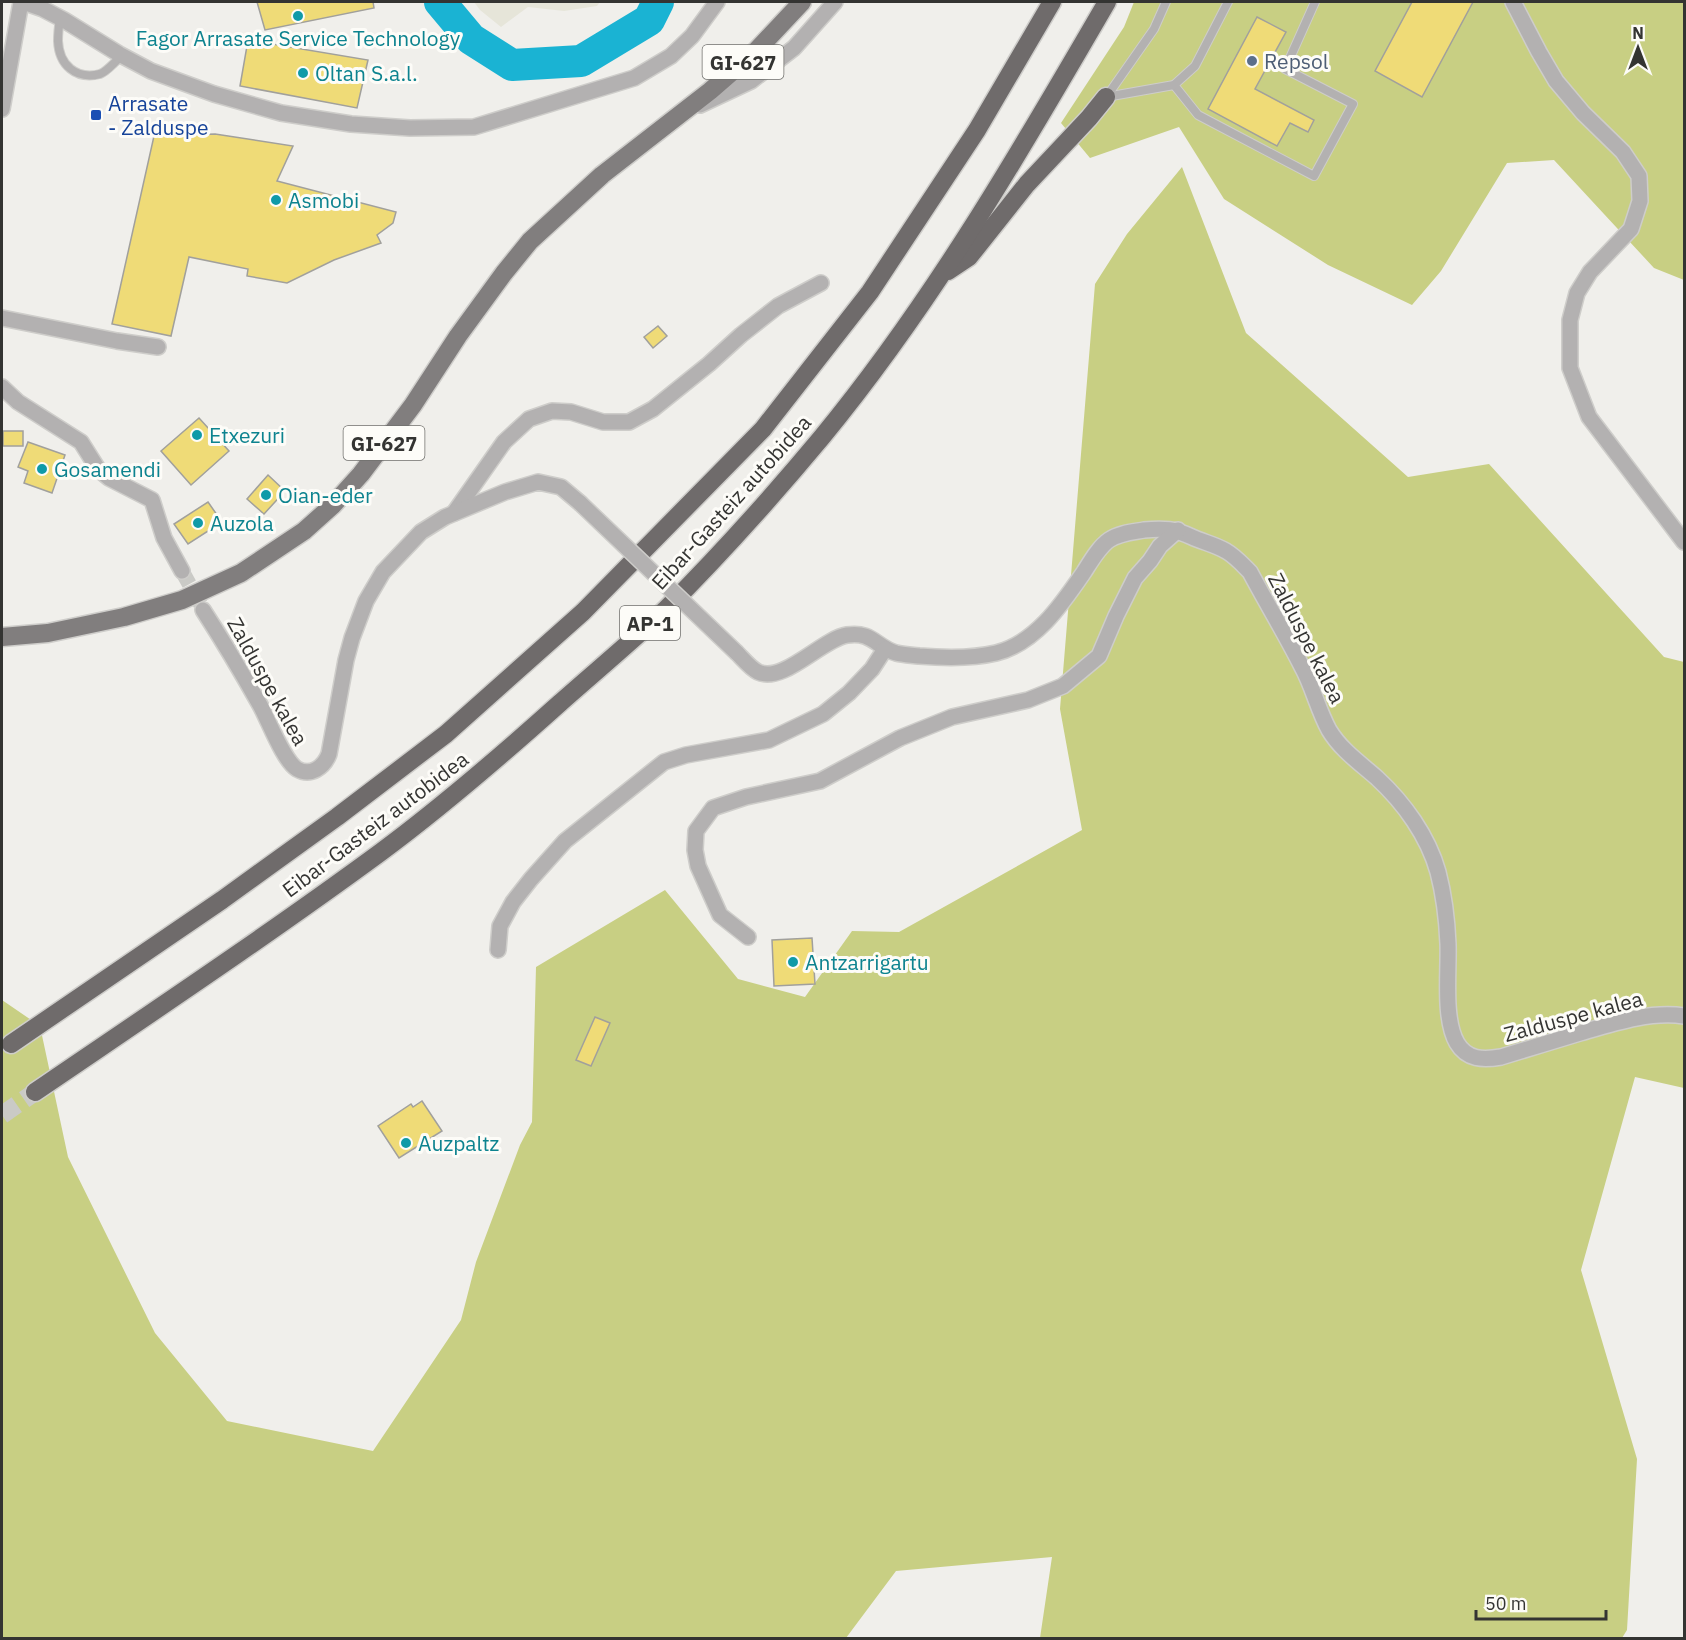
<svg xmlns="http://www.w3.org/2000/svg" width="1686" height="1640" viewBox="0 0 1686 1640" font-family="'IBM Plex Sans',sans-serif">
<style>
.built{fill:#e6e5d9}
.green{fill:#c8cf83}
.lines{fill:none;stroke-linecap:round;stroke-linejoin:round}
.river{stroke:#1ab3d3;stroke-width:32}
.building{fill:#efdb77;stroke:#a1a09c;stroke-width:1.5}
.minor-tunnel{stroke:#cacac6;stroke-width:15;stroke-dasharray:15 8;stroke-linecap:butt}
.motorway-tunnel{stroke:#cacac6;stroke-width:18;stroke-dasharray:18 9;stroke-linecap:butt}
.service-casing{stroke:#cecdca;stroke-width:10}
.minor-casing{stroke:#cecdca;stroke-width:18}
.primary-casing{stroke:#cecdca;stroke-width:21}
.motorway-casing{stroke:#cecdca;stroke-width:21}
.service{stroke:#b3b1b1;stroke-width:8}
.minor{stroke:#b3b1b1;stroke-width:15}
.primary{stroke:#817e7e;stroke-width:18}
.motorway{stroke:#6f6b6b;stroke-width:18}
.minor-bridge-casing{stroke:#cecdca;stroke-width:18;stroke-linecap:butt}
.minor-bridge{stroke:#b3b1b1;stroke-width:15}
.culture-dot{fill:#0f9aa8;stroke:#fdfcf8;stroke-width:2}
.service-dot{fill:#5c6f8a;stroke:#fdfcf8;stroke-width:2}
.transit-dot{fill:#1a4fb4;stroke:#fdfcf8;stroke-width:2}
.labels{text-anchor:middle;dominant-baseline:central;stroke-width:6;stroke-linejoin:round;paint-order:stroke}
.shield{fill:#fdfcf8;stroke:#70706d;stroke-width:1.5}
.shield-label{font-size:20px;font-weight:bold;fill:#343432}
.culture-label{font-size:21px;fill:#0d838f;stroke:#fdfcf8;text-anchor:start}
.service-label{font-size:21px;fill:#4e5e75;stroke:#fdfcf8;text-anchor:start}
.transit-label{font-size:21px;fill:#164399;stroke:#fdfcf8;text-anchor:start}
.street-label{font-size:21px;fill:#343432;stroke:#fdfcf8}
</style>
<rect width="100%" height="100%" fill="#f0efeb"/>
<path class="built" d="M474,2h126l-3,4 -33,5 -36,-4 -27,20 -21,-17z"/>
<g class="green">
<path d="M1134,2h550v278l-30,-12 -100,-108 -47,3 -66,108 -29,34 -84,-40 -104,-66 -45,-72 -89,31 -29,-35 63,-96z"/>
<path d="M1182,167l64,166 162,144 81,-13 175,193 20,5v426l-49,-11 -54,193 56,189 -10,171 -5,8h-582l12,-81 -156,14 -50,67h-844v-638l38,26 28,131 87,176 72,88 146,30 88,-131 15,-58 44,-117 12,-23 4,-155 129,-77 73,89 67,18 47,-66 47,1 183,-102 -22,-121 35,-425 32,-50z"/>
</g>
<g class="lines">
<path class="river" d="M440,2l31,37 41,26 69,-4 68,-41 9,-18"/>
</g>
<g class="building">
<path d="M257,2h116l1,6 -109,22z"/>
<path d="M1412,2h61l-51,95 -47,-26z"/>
<path d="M1257,17l29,15 -31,57 59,31 -6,12 -18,-9 -13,23 -69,-37z"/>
<path d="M248,40l120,20 -11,48 -117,-22z"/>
<path d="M215,134l78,12 -16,35 119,31 -3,11 -16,12 4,8 -47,17 -47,23 -40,-7 1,-7 -59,-12 -18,79 -59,-12 42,-188z"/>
<path d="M658,326l9,10 -14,12 -9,-11z"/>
<path d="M199,418l30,33 -38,34 -30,-34z"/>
<rect x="3" y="431" width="20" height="15"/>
<path d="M28,442l37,13 -13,38 -28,-10 4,-12 -10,-4z"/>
<path d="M268,475l17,16 -21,23 -17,-15z"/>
<path d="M208,502l14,20 -34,22 -14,-20z"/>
<path d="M812,938l3,46 -41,2 -2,-46z"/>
<path d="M595,1017l15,6 -19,43 -15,-6z"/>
<path d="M422,1101l20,30 -43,27 -21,-32 33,-22 2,3z"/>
</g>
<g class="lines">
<path class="minor-tunnel" d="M182,571l19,34"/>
<path class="motorway-tunnel" d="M2,1115l33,-23"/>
<defs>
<g id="service">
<path d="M60,18c-1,7 -2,16 -2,23 1,24 18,39 42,33 8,-3 15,-13 22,-18"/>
<path d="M1174,85l24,30 116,61 39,-72 -68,-35 30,-67"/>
<path d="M1107,96l47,-67 12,-27"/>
<path d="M1106,97l68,-12 21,-19 33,-64"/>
</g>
<g id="minor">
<path d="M23,2l20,7 21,11 55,34 32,17 63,23 67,19 70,11 59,4 64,-1 160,-49 37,-22 21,-20 25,-34"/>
<path d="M1513,2l26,50 17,29 27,32 40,39 16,24 1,25 -9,28 -41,43 -13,21 -7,27v48l19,49 95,125"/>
<path d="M700,105l51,-24 43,-33 41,-46"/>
<path d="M2,109l19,-107"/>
<path d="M2,318l115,23 41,6"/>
<path d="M2,387l16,15 63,40 17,27 11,9 43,22 12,38 18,33"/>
<path d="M454,513l50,-71 25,-23 23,-8 19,1 32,10h26l24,-13 56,-45 32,-29 37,-29 43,-23"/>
<path d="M203,610c20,31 39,63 57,95 9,16 23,55 37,64 14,8 27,-2 32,-15l17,-94 6,-22 14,-37 17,-29 38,-40 24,-15 60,-25 33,-10 23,5 19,16"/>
<path d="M737,653c6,6 13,15 21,19 25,12 64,-33 89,-37 25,-4 29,12 49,18 8,2 16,2 23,3 25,2 52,3 77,-3 40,-10 66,-49 88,-81 7,-11 15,-25 25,-32 10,-7 24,-8 35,-10 20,-2 31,-1 48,7 11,5 24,8 34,14 9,5 16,13 24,21 17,32 36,63 52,95 11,20 16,43 27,63 12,20 31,33 48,48 27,25 51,58 61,94 6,23 9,48 10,72 1,27 -5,75 9,99 10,17 26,17 44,14 26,-8 53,-16 79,-24 34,-10 70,-22 104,-17"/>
<path d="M748,937l-28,-22 -22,-49 -3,-16 1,-19 17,-23 33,-11 74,-16 80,-43 52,-21 76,-17 35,-14 36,-30 17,-40 19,-38 15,-17 10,-15 18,-16"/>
<path d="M498,950l2,-24 13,-24 18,-23 34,-38 99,-79 22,-7 83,-15 54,-26 26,-21 23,-24 13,-20"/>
</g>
<path id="primary" d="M2,637l46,-4 76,-16 58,-17 59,-27 63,-42 29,-26 28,-31 52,-69 45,-69 46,-63 26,-32 72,-66 108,-84 46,-40 46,-49"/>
<g id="motorway">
<path d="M948,271l21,-14 58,-73 62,-66 17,-21"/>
<path d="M11,1044l211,-144 115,-83 109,-83 137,-122 180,-183 107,-137 107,-162 75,-128"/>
<path d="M35,1092c116,-79 233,-157 346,-240 62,-46 121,-97 179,-149 35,-31 71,-61 105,-93 55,-55 107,-113 157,-173 111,-135 198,-285 285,-435"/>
</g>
</defs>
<use href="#service" class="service-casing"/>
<use href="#minor" class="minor-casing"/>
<use href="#primary" class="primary-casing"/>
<use href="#motorway" class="motorway-casing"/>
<use href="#service" class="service"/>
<use href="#minor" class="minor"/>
<use href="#primary" class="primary"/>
<use href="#motorway" class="motorway"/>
<defs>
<path id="minor-bridge" d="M580,503l157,150"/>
</defs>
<use href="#minor-bridge" class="minor-bridge-casing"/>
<use href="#minor-bridge" class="minor-bridge"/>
</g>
<g class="culture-dot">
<circle cx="298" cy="16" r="6"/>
<circle cx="303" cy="73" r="6"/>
<circle cx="276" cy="200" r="6"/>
<circle cx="197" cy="435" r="6"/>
<circle cx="42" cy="469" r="6"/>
<circle cx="266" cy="495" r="6"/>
<circle cx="198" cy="523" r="6"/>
<circle cx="793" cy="962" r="6"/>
<circle cx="406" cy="1143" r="6"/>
</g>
<circle class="service-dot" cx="1252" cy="61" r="6"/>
<rect class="transit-dot" x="90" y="109" width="12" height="12" rx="3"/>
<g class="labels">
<g class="shield">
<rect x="702.5" y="45" width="81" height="34" rx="4.5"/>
<rect x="343.5" y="426" width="81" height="34" rx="4.5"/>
<rect x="620" y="606" width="60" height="34" rx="4.5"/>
</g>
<g class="shield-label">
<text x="743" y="62">GI-627</text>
<text x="384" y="443">GI-627</text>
<text x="650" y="623">AP-1</text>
</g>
<g class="culture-label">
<text x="298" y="38" text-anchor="middle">Fagor Arrasate Service Technology</text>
<text x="315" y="73">Oltan S.a.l.</text>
<text x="288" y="200">Asmobi</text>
<text x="209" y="435">Etxezuri</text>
<text x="54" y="469">Gosamendi</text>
<text x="278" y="495">Oian-eder</text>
<text x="210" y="523">Auzola</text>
<text x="805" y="962">Antzarrigartu</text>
<text x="418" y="1143">Auzpaltz</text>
</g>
<g class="service-label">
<text x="1264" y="61">Repsol</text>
</g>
<g class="transit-label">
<text x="108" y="103">Arrasate<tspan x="108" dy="24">- Zalduspe</tspan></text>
</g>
<g class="street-label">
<text transform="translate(731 502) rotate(-48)">Eibar-Gasteiz autobidea</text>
<text transform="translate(1307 638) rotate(63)">Zalduspe kalea</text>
<text transform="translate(268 681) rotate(61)">Zalduspe kalea</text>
<text transform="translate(375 824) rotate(-37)">Eibar-Gasteiz autobidea</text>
<text transform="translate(1573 1016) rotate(-15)">Zalduspe kalea</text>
</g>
</g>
<rect width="1686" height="1640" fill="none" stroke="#343432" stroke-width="6"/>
<g transform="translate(1638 48)" stroke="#fdfcf8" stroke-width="4.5" paint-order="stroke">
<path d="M0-4.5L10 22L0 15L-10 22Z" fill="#343432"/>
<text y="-9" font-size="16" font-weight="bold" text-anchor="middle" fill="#343432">N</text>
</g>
<path d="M1476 1610v9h130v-9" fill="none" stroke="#343432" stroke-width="3"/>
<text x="1485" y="1610" font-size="18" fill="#343432" stroke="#fdfcf8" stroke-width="4.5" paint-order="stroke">50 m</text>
</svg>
